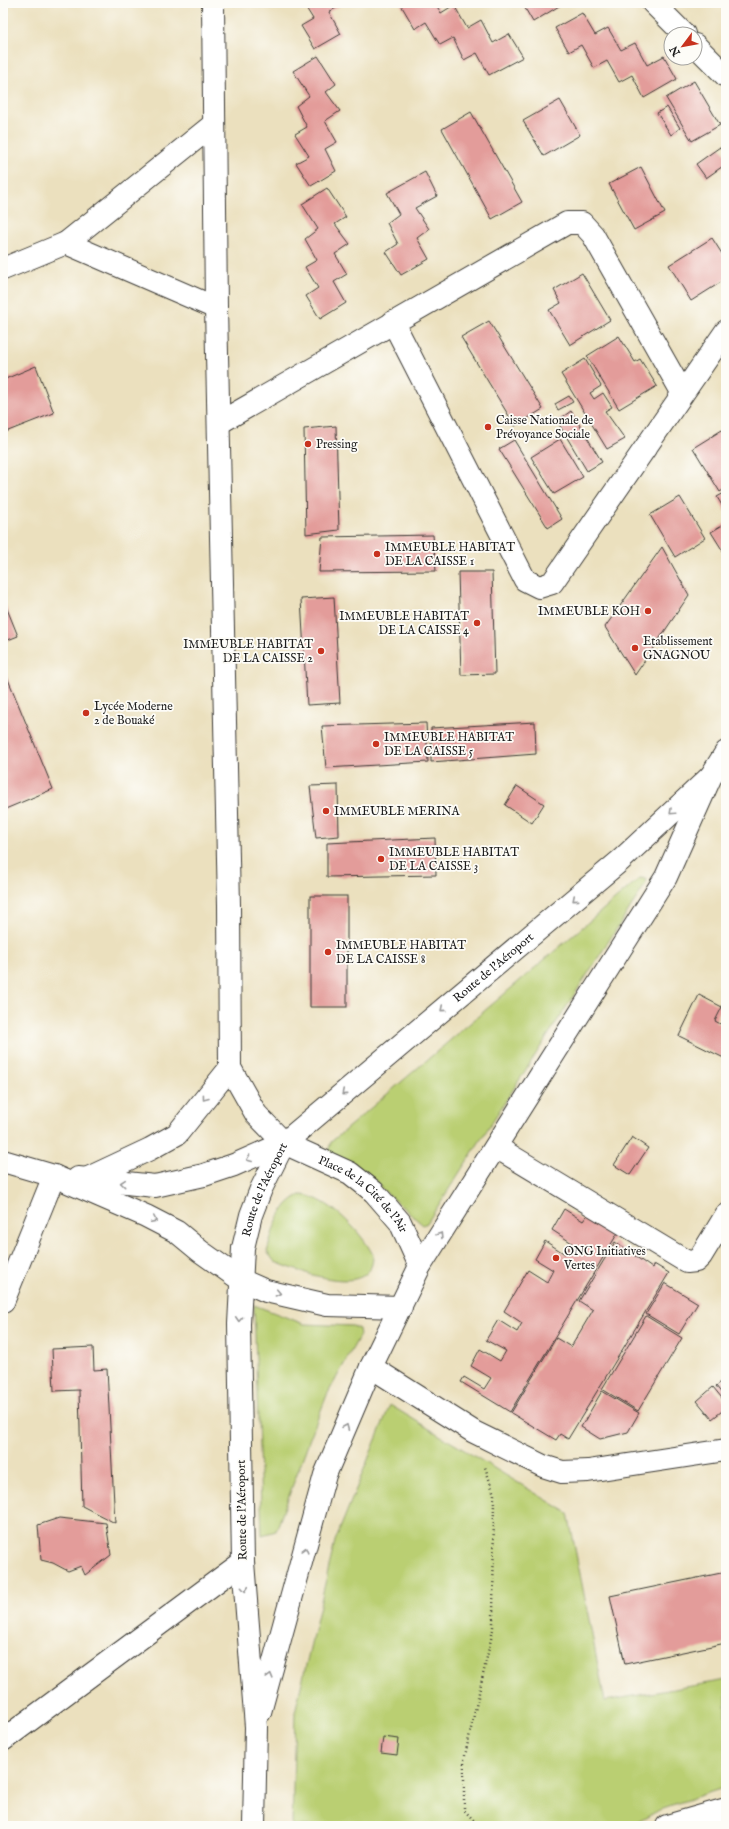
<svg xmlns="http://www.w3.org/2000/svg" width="729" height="1829" viewBox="0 0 729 1829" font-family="'IM FELL English',serif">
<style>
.green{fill:#bacf72;stroke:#6b7647}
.building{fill:#e39c9a}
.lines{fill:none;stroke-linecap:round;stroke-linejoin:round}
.minor-casing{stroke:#3b3934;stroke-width:24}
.major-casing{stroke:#3b3934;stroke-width:24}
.path{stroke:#3b3934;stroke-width:2.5;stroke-dasharray:1 3;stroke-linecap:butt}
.minor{stroke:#fff;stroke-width:22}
.major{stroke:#fff;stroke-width:22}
.oneway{stroke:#999}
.poi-dot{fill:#c8321e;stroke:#fdfcf7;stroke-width:1.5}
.labels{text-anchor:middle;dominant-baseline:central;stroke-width:3.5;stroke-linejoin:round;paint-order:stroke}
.poi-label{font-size:12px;fill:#1c1c1c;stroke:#fdfcf7;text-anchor:start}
.street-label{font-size:12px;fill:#1c1c1c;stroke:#fdfcf7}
</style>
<rect width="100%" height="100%" fill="#fdfcf7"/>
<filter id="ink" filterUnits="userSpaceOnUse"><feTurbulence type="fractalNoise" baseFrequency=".025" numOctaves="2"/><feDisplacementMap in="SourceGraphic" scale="8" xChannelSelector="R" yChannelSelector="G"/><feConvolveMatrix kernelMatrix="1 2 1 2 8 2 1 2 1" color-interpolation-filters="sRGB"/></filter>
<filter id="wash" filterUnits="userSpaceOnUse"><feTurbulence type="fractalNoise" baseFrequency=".012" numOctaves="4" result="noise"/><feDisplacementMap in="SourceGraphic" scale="16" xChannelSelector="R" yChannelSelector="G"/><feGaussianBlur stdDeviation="0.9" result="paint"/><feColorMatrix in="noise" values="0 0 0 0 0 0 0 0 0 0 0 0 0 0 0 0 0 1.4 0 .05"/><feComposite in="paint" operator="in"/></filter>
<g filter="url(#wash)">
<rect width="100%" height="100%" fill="#ebe0be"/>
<g class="green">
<path d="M640,878l6,1 -1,6 -218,338 -4,2 -47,-41 -48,-32 3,-10z"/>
<path d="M300,1195c26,0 62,37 73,60 1,46 -75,16 -98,7l-8,-10c6,-21 11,-47 33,-57z"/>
<path d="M254,1305l50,19 49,2 6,3 1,6 -33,60 -17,43 -34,93 -14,4z"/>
<path d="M390,1405l178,108 37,188 121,-21v107l-63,21 -32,18h-339l3,-114 40,-171z"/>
</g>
<g id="blocks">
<g class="building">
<path d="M303,3h37l1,2 -12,7 12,22 -26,15 -14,-23 12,-7z"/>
<path d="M404,3h31l6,10 13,-8 13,23 14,-8 12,23 16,-9 14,23 -34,18 -12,-22 -13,7 -11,-22 -13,7 -14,-23 -11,7 -14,-24z"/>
<path d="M522,3h42l-31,19z"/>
<path d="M582,13l13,22 13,-7 13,22 14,-7 12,22 17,-9 13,23 -33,19 -12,-23 -13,7 -12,-21 -13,7 -13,-23 -12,7 -14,-24z"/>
<path d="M318,56l18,28 -10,8 14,19 -15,10 12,21 -12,7 11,22 -25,15 -15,-23 13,-7 -14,-22 12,-7 -11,-21 13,-10 -16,-25z"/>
<path d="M694,81l26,44 -28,16 -26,-43z"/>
<path d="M560,100l20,35 -36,21 -21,-35z"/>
<path d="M667,107l13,21 -9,7 -14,-22z"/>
<path d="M471,112l51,90 -30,17 -50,-90z"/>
<path d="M720,147l6,8v9l-20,14 -10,-14z"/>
<path d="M641,167l24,46 -31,17 -25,-46z"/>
<path d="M425,172l12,24 -22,12 14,21 -12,9 12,21 -28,16 -15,-23 12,-8 -11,-21 12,-9 -12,-21z"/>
<path d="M327,188l19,29 -11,7 15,20 -15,10 12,20 -13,8 12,21 -26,16 -14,-23 12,-8 -13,-21 12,-7 -12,-21 13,-10 -16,-25z"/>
<path d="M712,238l14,22v19l-35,22 -22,-36z"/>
<path d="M582,273l28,47 -40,25 -21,-35 12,-7 -7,-13z"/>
<path d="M489,321l54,88 -28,17 -54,-89z"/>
<path d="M619,336l16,26 5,-3 17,27 -38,23 -32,-53z"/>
<path d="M585,359l16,27 -11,7 4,6 9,-6 9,14 -7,4 20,28 -18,10 -46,-75z"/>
<path d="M36,366l18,47 -51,20v-53z"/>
<path d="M569,396l4,6 -15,8 -3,-6z"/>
<path d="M571,411l31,51 -15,9 -30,-50z"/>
<path d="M336,426l3,104 -33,4 -2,-105z"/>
<path d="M722,430l4,6v52l-6,4 -27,-44z"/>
<path d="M560,439l23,38 -29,17 -23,-37z"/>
<path d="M514,440l48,79 -14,9 -49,-79z"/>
<path d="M726,492v20l-9,-15z"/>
<path d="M680,497l25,41 -30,19 -25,-42z"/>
<path d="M726,523v33l-15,-24z"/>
<path d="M433,535l3,36 -117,1 3,-35z"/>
<path d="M662,547l27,48 -54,80 -30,-48z"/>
<path d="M458,572h34l3,102 -34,1z"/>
<path d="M334,597l6,106 -33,2 -6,-106z"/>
<path d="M3,599l15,37 -15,6z"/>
<path d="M3,667l50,122 -50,21z"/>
<path d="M535,722l1,32 -105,8v-34z"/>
<path d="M426,723l2,39 -102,6 -4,-42z"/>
<path d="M338,785l1,51 -23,2 -6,-52z"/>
<path d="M517,786l27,18 -12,19 -27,-18z"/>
<path d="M435,838l1,37 -109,2v-34z"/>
<rect x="310" y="896" width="37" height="111"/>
<path d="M699,995l23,12 -7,14 11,6v32l-47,-23z"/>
<path d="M632,1137l16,11 -18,27 -16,-10z"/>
<path d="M564,1209l19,12 6,-8 30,18 -109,181 -49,-30 3,-5 20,12 7,-11 -20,-12 9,-17 20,12 6,-10 -20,-11 12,-20 19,12 5,-9 -18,-12 24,-41 19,12 6,-12 -18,-11 10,-18 20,13 7,-11 -20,-13z"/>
<path d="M615,1242l37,26 2,-4 15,9 -101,166 -8,-5 -4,6 -45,-27 45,-75 15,9 22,-37 -14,-9z"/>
<path d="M665,1283l33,20 -19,31 -33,-20z"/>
<path d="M646,1316l36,22 -44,73 -36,-22z"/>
<path d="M93,1347l1,23 13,-1 8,154 -33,-17 -3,-116 -25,1 -2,-42z"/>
<path d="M726,1378v21l-10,-13z"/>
<path d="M713,1387l13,16v5l-14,11 -15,-18z"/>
<path d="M602,1391l37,22 -11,19 -28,7 -19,-12z"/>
<path d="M59,1518l47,5 5,32 -26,20 -4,-9 -13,5 -15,-8 -12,-3 -3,-35z"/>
<path d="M726,1572v71l-101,21 -15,-68z"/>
<path d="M383,1737l16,2 -2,16 -16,-2z"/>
</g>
</g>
</g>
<g filter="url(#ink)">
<use href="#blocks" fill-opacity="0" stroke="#3b3934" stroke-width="1"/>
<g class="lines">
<defs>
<g id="minor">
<path d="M653,3l31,31"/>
<path d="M695,45l31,31"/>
<path d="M66,243l150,65"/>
<path d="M3,269l63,-26 148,-119"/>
<path d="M393,322l132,258 14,7 13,-4 174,-252"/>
<path d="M219,423l348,-200h15l11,12 89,157"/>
<path d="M496,1147l191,115 9,-1 5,-5 25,-41"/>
<path d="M3,1161l51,15 92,40 31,16 23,19 41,29 25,11 61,14 74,2"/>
<path id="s1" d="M78,1178l77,8 49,-11 30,-10 50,-22 66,30 24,19 26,30 20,44"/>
<path d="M3,1302l51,-126"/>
<path d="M371,1367l103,65 69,34 19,6 26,-1 138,-21"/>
<path d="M3,1740l240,-178"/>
<path d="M667,1826l59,-17"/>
</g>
<g id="major">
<path d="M213,3l3,305 13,597 1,163 26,46 28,29"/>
<path d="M86,1179l64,-30 27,-15 53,-66"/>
<path d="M260,1712l65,-237 46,-108 49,-101 246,-389 45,-101 15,-24"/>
<path id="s2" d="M254,1826l2,-99 -13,-165 -4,-238 4,-76 8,-33 10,-26 23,-46 337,-283 90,-84"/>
</g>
</defs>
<use href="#minor" class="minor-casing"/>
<use href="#major" class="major-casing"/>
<path class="path" d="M479,1826l-15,-16v-50l29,-130 1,-136 -9,-27"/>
<use href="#minor" class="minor"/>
<use href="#major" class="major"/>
</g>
<defs><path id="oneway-chevron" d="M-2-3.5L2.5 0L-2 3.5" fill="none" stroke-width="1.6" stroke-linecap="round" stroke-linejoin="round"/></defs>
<g class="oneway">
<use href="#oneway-chevron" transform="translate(672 812) rotate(137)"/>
<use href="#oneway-chevron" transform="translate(575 899) rotate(140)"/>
<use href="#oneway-chevron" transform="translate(443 1009) rotate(140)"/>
<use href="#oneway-chevron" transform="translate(344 1093) rotate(140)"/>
<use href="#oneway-chevron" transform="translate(205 1098) rotate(127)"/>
<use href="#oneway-chevron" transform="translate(249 1159) rotate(158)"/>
<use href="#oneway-chevron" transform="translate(123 1183) rotate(-175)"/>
<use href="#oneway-chevron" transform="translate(154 1220) rotate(26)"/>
<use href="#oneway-chevron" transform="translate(440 1235) rotate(-58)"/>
<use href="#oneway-chevron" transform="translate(278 1293) rotate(12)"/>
<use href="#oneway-chevron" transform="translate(239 1319) rotate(93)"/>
<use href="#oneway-chevron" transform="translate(346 1427) rotate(-67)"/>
<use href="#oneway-chevron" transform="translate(305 1550) rotate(-75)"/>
<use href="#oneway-chevron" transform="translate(245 1589) rotate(85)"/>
<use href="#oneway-chevron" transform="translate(270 1676) rotate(-75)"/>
</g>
</g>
<g class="poi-dot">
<circle cx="488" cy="427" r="4"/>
<circle cx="308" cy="444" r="4"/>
<circle cx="377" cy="554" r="4"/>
<circle cx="648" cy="611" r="4"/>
<circle cx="477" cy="623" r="4"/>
<circle cx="635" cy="648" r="4"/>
<circle cx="321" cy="651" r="4"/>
<circle cx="86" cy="713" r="4"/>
<circle cx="376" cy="744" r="4"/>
<circle cx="326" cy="811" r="4"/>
<circle cx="381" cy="859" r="4"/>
<circle cx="328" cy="952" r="4"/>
<circle cx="556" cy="1258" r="4"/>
</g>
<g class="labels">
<g class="poi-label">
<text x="496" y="420">Caisse Nationale de<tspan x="496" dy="14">Prévoyance Sociale</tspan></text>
<text x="316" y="444">Pressing</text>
<text x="385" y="547">IMMEUBLE HABITAT<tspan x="385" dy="14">DE LA CAISSE 1</tspan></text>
<text x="640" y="611" text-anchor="end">IMMEUBLE KOH</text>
<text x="469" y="616" text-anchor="end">IMMEUBLE HABITAT<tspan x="469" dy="14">DE LA CAISSE 4</tspan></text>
<text x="643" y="641">Etablissement<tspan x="643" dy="14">GNAGNOU</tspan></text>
<text x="313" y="644" text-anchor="end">IMMEUBLE HABITAT<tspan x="313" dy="14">DE LA CAISSE 2</tspan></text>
<text x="94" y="706">Lycée Moderne<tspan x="94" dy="14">2 de Bouaké</tspan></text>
<text x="384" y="737">IMMEUBLE HABITAT<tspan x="384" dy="14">DE LA CAISSE 5</tspan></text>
<text x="334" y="811">IMMEUBLE MERINA</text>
<text x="389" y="852">IMMEUBLE HABITAT<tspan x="389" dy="14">DE LA CAISSE 3</tspan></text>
<text x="336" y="945">IMMEUBLE HABITAT<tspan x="336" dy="14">DE LA CAISSE 8</tspan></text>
<text x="564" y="1251">ONG Initiatives<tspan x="564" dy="14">Vertes</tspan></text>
</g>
<g class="street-label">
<text stroke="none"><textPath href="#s2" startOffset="965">Route de l'Aéroport</textPath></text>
<text stroke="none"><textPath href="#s2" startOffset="641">Route de l'Aéroport</textPath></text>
<text stroke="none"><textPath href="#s1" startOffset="310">Place de la Cité de l'Air</textPath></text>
<text transform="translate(242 1510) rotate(-91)">Route de l'Aéroport</text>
</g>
</g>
<rect width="729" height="1829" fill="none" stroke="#fdfcf7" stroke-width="16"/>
<g transform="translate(683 46) rotate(238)"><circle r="19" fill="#fdfcf7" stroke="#a3a29f"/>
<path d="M0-3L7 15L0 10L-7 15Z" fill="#c8321e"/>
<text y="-6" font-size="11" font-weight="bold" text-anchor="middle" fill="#1c1c1c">N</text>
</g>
</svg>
